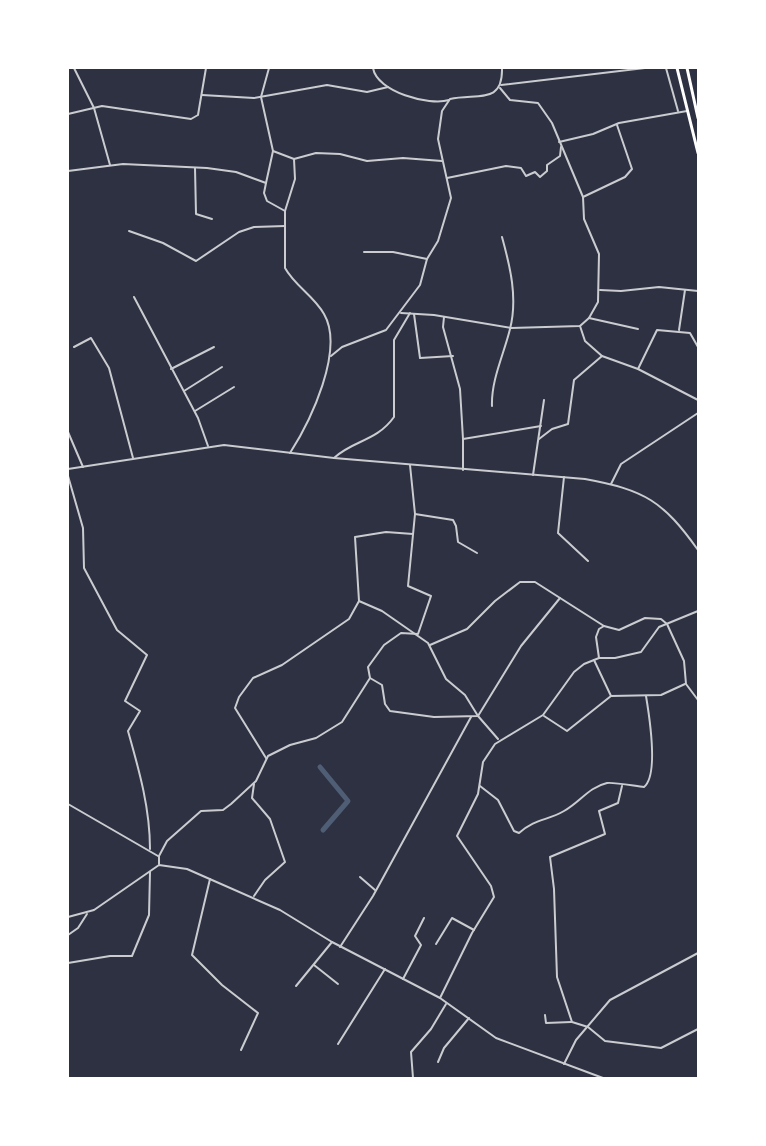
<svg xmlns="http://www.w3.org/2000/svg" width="766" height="1146" viewBox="0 0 766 1146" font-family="'Nunito Sans',sans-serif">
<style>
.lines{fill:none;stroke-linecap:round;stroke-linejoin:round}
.canal{stroke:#4f5d75;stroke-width:5}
.minor{stroke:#caccd0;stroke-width:2}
.tertiary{stroke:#caccd0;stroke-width:2}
.trunk{stroke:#fff;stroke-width:3}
</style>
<rect width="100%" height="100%" fill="#2d3142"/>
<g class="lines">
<path class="canal" d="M320,767l28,34 -25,29"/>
<g class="minor">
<path d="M74,68l20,40 16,57"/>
<path d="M269,68l-8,29 12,54 21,8 22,-6 24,1 27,7 36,-3 39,3"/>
<path d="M373,68c4,24 56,38 76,32"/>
<path d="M666,68l12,43"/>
<path d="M501,85l144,-17"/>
<path d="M202,95l52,3 73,-13 40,7 21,-5"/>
<path d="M68,114l34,-8 89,13 7,-4 1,-6 7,-41"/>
<path d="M559,142l34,-8 26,-11 68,-12"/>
<path d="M195,168l1,46 16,5"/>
<path d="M68,171l55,-7 84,4 29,4 30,11 -2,10 3,8 18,10v57c10,18 29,28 39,46 21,36 -14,108 -34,139"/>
<path d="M447,178l59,-12 15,2 5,8 9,-4 5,5 7,-6v-6l13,-9 1,-9"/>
<path d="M266,183l7,-32"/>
<path d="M583,197l42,-20 7,-8 -15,-44"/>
<path d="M285,211l10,-32 -1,-20"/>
<path d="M129,231l34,12 33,18 43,-29 15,-5 31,-1"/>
<path d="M364,252h29l34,7"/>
<path d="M600,290l21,1 38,-4 39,4"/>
<path d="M134,297l64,121 10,28"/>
<path d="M401,313l33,2 77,13 69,-2 9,-8 9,-16 1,-48 -15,-35 -1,-22 -31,-74 -14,-20 -28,-3 -10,-12"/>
<path d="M414,314l6,44 33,-2"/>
<path d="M444,317l-1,10 17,62 3,50"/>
<path d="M589,318l49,11"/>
<path d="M580,326l5,15 17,15 36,13 60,31"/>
<path d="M679,330l6,-40"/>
<path d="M74,347l17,-9 18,30 24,90"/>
<path d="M331,356l11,-9 44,-17 34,-45 7,-26 11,-18 13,-43 -13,-59 4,-28 8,-12c27,-6 53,6 52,-31"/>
<path d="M171,369l43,-22"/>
<path d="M638,369l19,-39 33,3 8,14"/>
<path d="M184,391l38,-24"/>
<path d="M492,406c-1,-26 12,-52 18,-77 8,-31 0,-63 -8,-92"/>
<path d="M195,411l39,-24"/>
<path d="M68,432l15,35"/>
<path d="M539,439l13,-10 16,-5 6,-44 28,-24"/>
<path d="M334,458c19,-18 42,-16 60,-41v-77l16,-27"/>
<path d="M463,470v-31l78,-13"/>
<path d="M533,475l11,-75"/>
<path d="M68,476l15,52 1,40 33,62 30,25 -22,46 15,10 -12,20c11,39 22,77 22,118"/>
<path d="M564,477l-6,56 30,28"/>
<path d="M611,484l10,-20 77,-51"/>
<path d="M415,514l38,6 3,6 2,16 19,11"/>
<path d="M359,601l-4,-64 31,-5 27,2"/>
<path d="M430,645l37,-16 28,-28 25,-19h15l69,44 15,4 26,-12 16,1 6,5 17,37 2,23 12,16"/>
<path d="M599,658l-3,-21 3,-8 5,-3"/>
<path d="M594,660l17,36 50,-1 24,-11"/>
<path d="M370,678l12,7 3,19 5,7 44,6 44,-1 43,-70 39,-48"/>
<path d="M544,716l23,15 44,-35"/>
<path d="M266,758l-31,-50 4,-11 14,-19 29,-13 67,-46 10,-18 23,10 46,32 18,36 19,16 13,21 20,23"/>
<path d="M480,786l18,14 16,31 5,2c17,-15 28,-12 45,-22 16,-9 25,-24 43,-28 6,-1 28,3 37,4 15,-12 5,-73 2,-91"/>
<path d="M622,786l-4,17 -19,8 6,23 -55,23 4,32 3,88 15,45 16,5 17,14 56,7 37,-19"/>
<path d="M68,804l90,52"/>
<path d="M159,864v-8l8,-15 34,-30 22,-1 8,-6 25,-23 12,-25 22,-11 26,-7 26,-16 28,-44 -2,-11 16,-22 17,-12 17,1 13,-38 -23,-10 7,-72 -5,-49"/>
<path d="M360,877l15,13"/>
<path d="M210,879l-18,76 30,30 36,28 -17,37"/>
<path d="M254,896l11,-16 20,-18 -15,-43 -18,-21 2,-14"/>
<path d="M68,917l26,-7 65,-45 28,4 93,41 52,32 108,56 56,40 107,40"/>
<path d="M68,935l10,-7 9,-14"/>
<path d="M436,944l16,-26 22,12"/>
<path d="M340,947l33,-51 98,-179"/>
<path d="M68,963l42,-7h22l17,-41 1,-43"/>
<path d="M314,965l24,19"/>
<path d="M403,979l18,-34 -6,-9 9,-18"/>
<path d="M296,986l36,-44"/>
<path d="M440,998l32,-65 22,-36 -3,-11 -34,-50 21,-42 5,-32 12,-18 48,-29 31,-43 10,-8 15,-6h16l26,-6 18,-25 39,-16"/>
<path d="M545,1015l1,8 25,-1"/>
<path d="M338,1044l47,-75"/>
<path d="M438,1062l6,-14 25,-30"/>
<path d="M564,1064l12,-24 34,-40 88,-47"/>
<path d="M413,1078l-2,-26 20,-23 15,-25"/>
</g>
<path class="tertiary" d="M68,469l156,-24 110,13 251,21c60,11 78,22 113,71"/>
<g class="trunk">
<path d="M677,68l21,85"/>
<path d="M687,68l11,50"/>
</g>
</g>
<rect width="766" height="1146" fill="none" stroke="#ffffff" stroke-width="138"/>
</svg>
